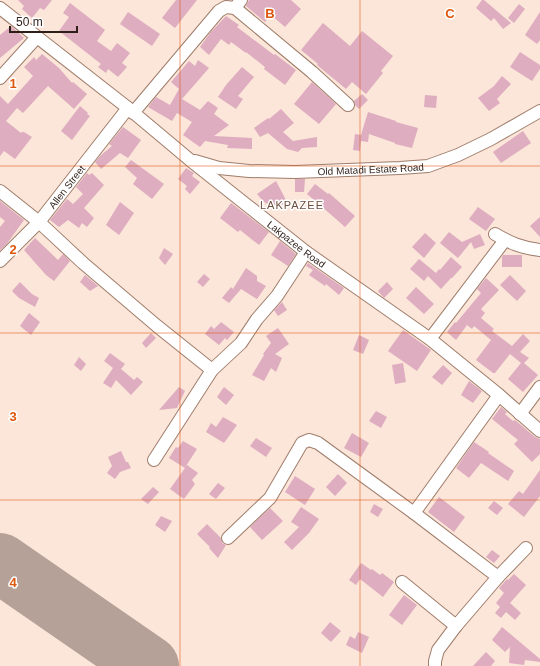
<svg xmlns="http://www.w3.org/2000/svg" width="540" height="666" viewBox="0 0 540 666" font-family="Arial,sans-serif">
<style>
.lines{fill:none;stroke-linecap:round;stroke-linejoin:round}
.runway{stroke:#b5a197;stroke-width:60}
.building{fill:#deadc0}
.minor-casing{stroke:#9f7d6b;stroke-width:14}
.minor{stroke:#fff;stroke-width:12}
.grid{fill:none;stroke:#df560d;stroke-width:1;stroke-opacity:0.55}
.labels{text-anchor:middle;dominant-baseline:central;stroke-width:3;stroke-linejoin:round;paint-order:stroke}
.street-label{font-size:10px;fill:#2d1f18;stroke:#fff}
.neighbourhood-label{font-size:11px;letter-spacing:1px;fill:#6e4f3e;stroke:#fff}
.grid-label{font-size:13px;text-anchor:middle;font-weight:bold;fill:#df560d;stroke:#fff;stroke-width:3;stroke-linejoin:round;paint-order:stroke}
</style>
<rect width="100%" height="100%" fill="#fce5d9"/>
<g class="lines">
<path class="runway" d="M0,563l149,103"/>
</g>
<g class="building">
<path d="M18,0h34l-8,10 -4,-2 -8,10 -10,-9 2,-3z"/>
<path d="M176,0h21l-22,28 -13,-10z"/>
<path d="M249,0h42l10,9 -16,18 -14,-12 -6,7 -19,-16z"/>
<path d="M482,0h2l27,23 -8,6 -9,-11 -3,3 -15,-13z"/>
<path d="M70,3l35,27 -8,11 14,10 6,-8 13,10 -8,10 5,4 -9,10 -10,-8 -2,4 -8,-6 3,-3 -42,-33 10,-14 -6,-4z"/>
<path d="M519,4l6,5 -11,14 -6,-5z"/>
<path d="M128,12l32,22 -8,12 -32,-22z"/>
<path d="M540,12v28l-3,4 -12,-9z"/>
<path d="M226,16l13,9 -2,2 37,28 1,-1 21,16 -11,15 -21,-16 1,-2 -19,-15v1l-15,-11 -2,3 -8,-6 -12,16 -9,-8 10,-14z"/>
<path d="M323,23l27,23 12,-15 31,25 -12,15 2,2 -17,21 -14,-12 -6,7 -29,-24 1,-1 -17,-14z"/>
<path d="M11,26l8,7 5,5 -24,20v-23z"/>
<path d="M520,52l20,13v4l-8,12 -22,-14z"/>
<path d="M42,54l17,14 13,15 1,-1 14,12 -13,15 -26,-23 -25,27 -6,-5 -11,13 15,12 1,-1h2l8,5 -17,22 -11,-8 -4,5v-60l8,8 25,-28 -9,-9 10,-10 2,3z"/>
<path d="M198,60l11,8 -27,31 18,11 8,-9 10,7 -4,6 15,11 -15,11 38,2v11l-25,-1 1,-3 -23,-4 -5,6 -17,-12 9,-13 -15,-9 -5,8 -24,-14 8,-10 14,8 9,-16 -8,-7 18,-21 6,5z"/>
<path d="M242,67l12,10 -16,19 5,3 -7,10 -18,-12 8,-12z"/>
<path d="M502,76l9,8 -14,15 3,4 -11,8 -11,-13 16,-12z"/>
<path d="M312,82l24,22 -17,20 -25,-20z"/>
<path d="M362,94l6,6 -9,9 -4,-4 -1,-4z"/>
<path d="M425,95l12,1 -1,12 -12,-1z"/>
<path d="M80,106l8,7 -1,1 3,2 -18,24 -11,-9z"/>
<path d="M281,109l13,14 -11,9 10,9 24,-4v10l-15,1 -4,4 -11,-3 -19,-16 -8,4 -6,-9 14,-10 1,1z"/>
<path d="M368,112l28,9v1l22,6 -6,20 -17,-4v-1l-26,-9 -1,8 -7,-1 -1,10 -7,-1 2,-16 6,1z"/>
<path d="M123,127l18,13 -13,18 -8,-5 -19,16 -6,-7 5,-6 12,-10 -3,-2z"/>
<path d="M523,131l8,12 -30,20 -8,-11z"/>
<path d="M131,160l33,24 -12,15 -19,-15 4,-6 -12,-11z"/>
<path d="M186,168l8,5 -2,3 8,6 -10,12 -5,-5 2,-3 -9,-7z"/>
<path d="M87,173l2,2 3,-2 12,12 -20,23 10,10 -7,9 -5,-4 -3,5 -11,-8 -9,7 -9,-7 17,-21 6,5 10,-10 -7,-7z"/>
<path d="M295,179h10l-1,13h-9z"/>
<path d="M276,181l11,21 -14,7 -11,-9 -5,-6z"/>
<path d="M315,184l13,10 1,-1 26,23 -10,11 -25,-22 -13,-11z"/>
<path d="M0,201l24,19 -18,25 -6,5v-23l5,-6 -5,-4z"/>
<path d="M120,202l14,11 -15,22 -13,-10z"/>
<path d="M231,203l38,29 -10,13 -19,-15 -2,2 -18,-14z"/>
<path d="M478,207l17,12 -9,12 -17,-12z"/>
<path d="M540,217v20l-10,-11z"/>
<path d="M449,232l13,10 18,-8 5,11 -11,4 -3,-7 -13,16 -18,-15z"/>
<path d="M425,233l11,10 -12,15 -12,-11z"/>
<path d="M35,238l23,22 5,-6 7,7 -16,20 -8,-6 -22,-25z"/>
<path d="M280,241l16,13 -8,12 -17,-11z"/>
<path d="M164,248l9,6 -8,11 -6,-7z"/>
<path d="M503,255h19v12h-20v-10z"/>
<path d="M451,257l11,10 -10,11h-1l-10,11 -13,-13 -4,5 -14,-12 9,-10 17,14 3,-4 1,1z"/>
<path d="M308,263l36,25 -5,7 -13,-11 -1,2 -16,-11 4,-5 -7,-4z"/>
<path d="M246,268l11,8v5l9,5 -9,13 -16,-10 -12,14 -7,-5 9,-11 2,2z"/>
<path d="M204,274l6,5 -7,8 -6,-5z"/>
<path d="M85,275l13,11 -8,5 -10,-9z"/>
<path d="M510,275l16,16 -9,10 -17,-16z"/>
<path d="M486,278l13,12 -18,19 4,4 -4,5 13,11 -2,2 20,15 11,-12 7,7 -10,11 9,6 -5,5 14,12 -15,17 -15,-13 13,-16 -11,-9 -15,19h-2l-17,-13 15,-20 -17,-14 -2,3 -5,-4 -11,15 -9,-8 8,-10 1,1 25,-30 -4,-4z"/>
<path d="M20,282l12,12 7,4 -4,9 -16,-9 -7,-7z"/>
<path d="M387,282l6,7 -9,9 -6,-7z"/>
<path d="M416,287l18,17 -10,10 -18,-16z"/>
<path d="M282,302l5,8 -9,6 -4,-6z"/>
<path d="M29,313l11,9 -9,13 -11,-9z"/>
<path d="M221,322l13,10 -7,8 -2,-2 -6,7 -14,-11 6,-8 3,3z"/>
<path d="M278,328l11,16 -14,10 7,4 -6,14 -5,-4 -7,13 -12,-6 12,-20 -1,-1 8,-11 -5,-7z"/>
<path d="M403,330l28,20 -14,21 -29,-20z"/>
<path d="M151,333l5,5 -10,10 -4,-5z"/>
<path d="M359,335l10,5 -6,14 -10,-4z"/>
<path d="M110,353l15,11 -4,5 13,11 3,-3 6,5 -12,13 -15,-15 -5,8 -8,-5 10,-15 -9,-7z"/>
<path d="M79,357l7,7 -5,7 -7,-6z"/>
<path d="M403,363l3,19 -11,2 -3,-19z"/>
<path d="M443,365l9,8 -10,12 -10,-8z"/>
<path d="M469,381l13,10 -9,12 -12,-8z"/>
<path d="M179,387l6,4 -8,17 -18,2z"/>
<path d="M224,387l10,8 -8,10 -9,-8z"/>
<path d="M501,407l6,5 -2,2 8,7 2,-1 20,17 5,2v15l-8,8 -18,-18 4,-4 -26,-21z"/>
<path d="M376,411l11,6 -6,11 -12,-7z"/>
<path d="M223,417l14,8 -13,18 -18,-11 5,-9 5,4z"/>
<path d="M352,433l17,10 -8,14 -17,-9z"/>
<path d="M256,438l16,10 -6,9 -16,-11z"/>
<path d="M183,441l14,8 -11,17 1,-1 11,8 -6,7 3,4 -11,15 -14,-10 15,-21 -16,-10 7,-11 2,1z"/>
<path d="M474,442l15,10 -1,1 26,18 -6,10 -27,-18 -12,15 -13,-10z"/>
<path d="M121,451l5,11h2l3,6 -11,4 -5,7 -8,-6 5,-7 -4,-9z"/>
<path d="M540,470v26l-16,21 -16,-13 11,-13 4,3z"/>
<path d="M338,474l9,9 -12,13 -9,-9z"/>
<path d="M295,476l20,13 -10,16 -20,-13z"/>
<path d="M218,483l7,5 -9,11 -7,-5z"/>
<path d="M153,487l6,5 -11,12 -7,-5z"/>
<path d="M439,497l26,20 -11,15 -26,-20z"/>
<path d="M494,501l9,7 -6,7 -9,-7z"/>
<path d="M374,504l9,5 -5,8 -8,-5z"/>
<path d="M301,507l18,12 -10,14 -17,17 -8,-8 15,-15 -8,-5z"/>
<path d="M270,508l13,13 -21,19 -12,-13z"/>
<path d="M161,516l11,5 -7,11 -10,-7z"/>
<path d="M207,524l14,14 1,5 4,2 -8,13 -9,-10 1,-1 -13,-13z"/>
<path d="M492,550l8,6 -6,7 -8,-6z"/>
<path d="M361,563l10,7 1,-1 8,6 2,-2 12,9 -11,15 -23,-18 -4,6 -7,-5z"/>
<path d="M514,574l12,11 -16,18 11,10 -6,7 -9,-8 -5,6 -6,-5 5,-6 -4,-4 8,-10 -5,-5 8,-9 1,1z"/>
<path d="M404,595l13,10 -15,20 -13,-10z"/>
<path d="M330,622l11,9 -10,11 -10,-9z"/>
<path d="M502,627l38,32v3l-15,-2 -1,5 -15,-2 1,-16 -5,5 -13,-12z"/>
<path d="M358,632l11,5 -7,16 -16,-8 4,-9 5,3z"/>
<path d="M486,652l9,9 -4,5h-18z"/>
</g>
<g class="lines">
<defs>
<g id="minor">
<path id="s1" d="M0,8l128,100 62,52 116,92 124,87 69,56 41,36"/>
<path d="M235,8l77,64 36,33"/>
<path d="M0,78l37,-41"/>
<path d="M133,113l86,-102 7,-4 9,1 6,-8"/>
<path id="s2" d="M195,161l24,7 30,3 46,1 105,-4 28,-2 30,-11 33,-16 49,-28"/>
<path d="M0,191l39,31 44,41 74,63 55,44"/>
<path d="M495,234c15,9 27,14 45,16"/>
<path id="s3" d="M0,261l39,-39 89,-114"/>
<path d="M430,339l75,-99"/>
<path d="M520,414l20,-27"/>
<path d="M154,460l58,-90 29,-27 16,-24 20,-23 29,-44"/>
<path d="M414,513l85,-118"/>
<path d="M228,538l42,-40 32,-55 7,-3 9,3 96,70 84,64"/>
<path d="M402,582l54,44"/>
<path d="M435,666v-5l3,-11 18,-24 42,-49 28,-29"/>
</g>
</defs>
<use href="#minor" class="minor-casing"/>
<use href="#minor" class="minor"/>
</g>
<path class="grid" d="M180,0v666M360,0v666M0,166h540M0,333h540M0,500h540"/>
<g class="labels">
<g class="street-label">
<text stroke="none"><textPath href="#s2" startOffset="177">Old Matadi Estate Road</textPath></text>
<text stroke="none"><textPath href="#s3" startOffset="100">Allen Street</textPath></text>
<text stroke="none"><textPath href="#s1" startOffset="379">Lakpazee Road</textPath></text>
</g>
<g class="neighbourhood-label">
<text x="292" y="205">LAKPAZEE</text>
</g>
</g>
<g class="grid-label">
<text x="270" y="18">B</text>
<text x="450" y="18">C</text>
<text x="13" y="88">1</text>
<text x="13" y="254">2</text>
<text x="13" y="421">3</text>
<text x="13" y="587">4</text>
</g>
<path d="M10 26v6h67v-6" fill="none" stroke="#2d1f18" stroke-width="2"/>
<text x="16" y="26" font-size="12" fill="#2d1f18" stroke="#ffffff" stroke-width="3" paint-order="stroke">50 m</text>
</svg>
